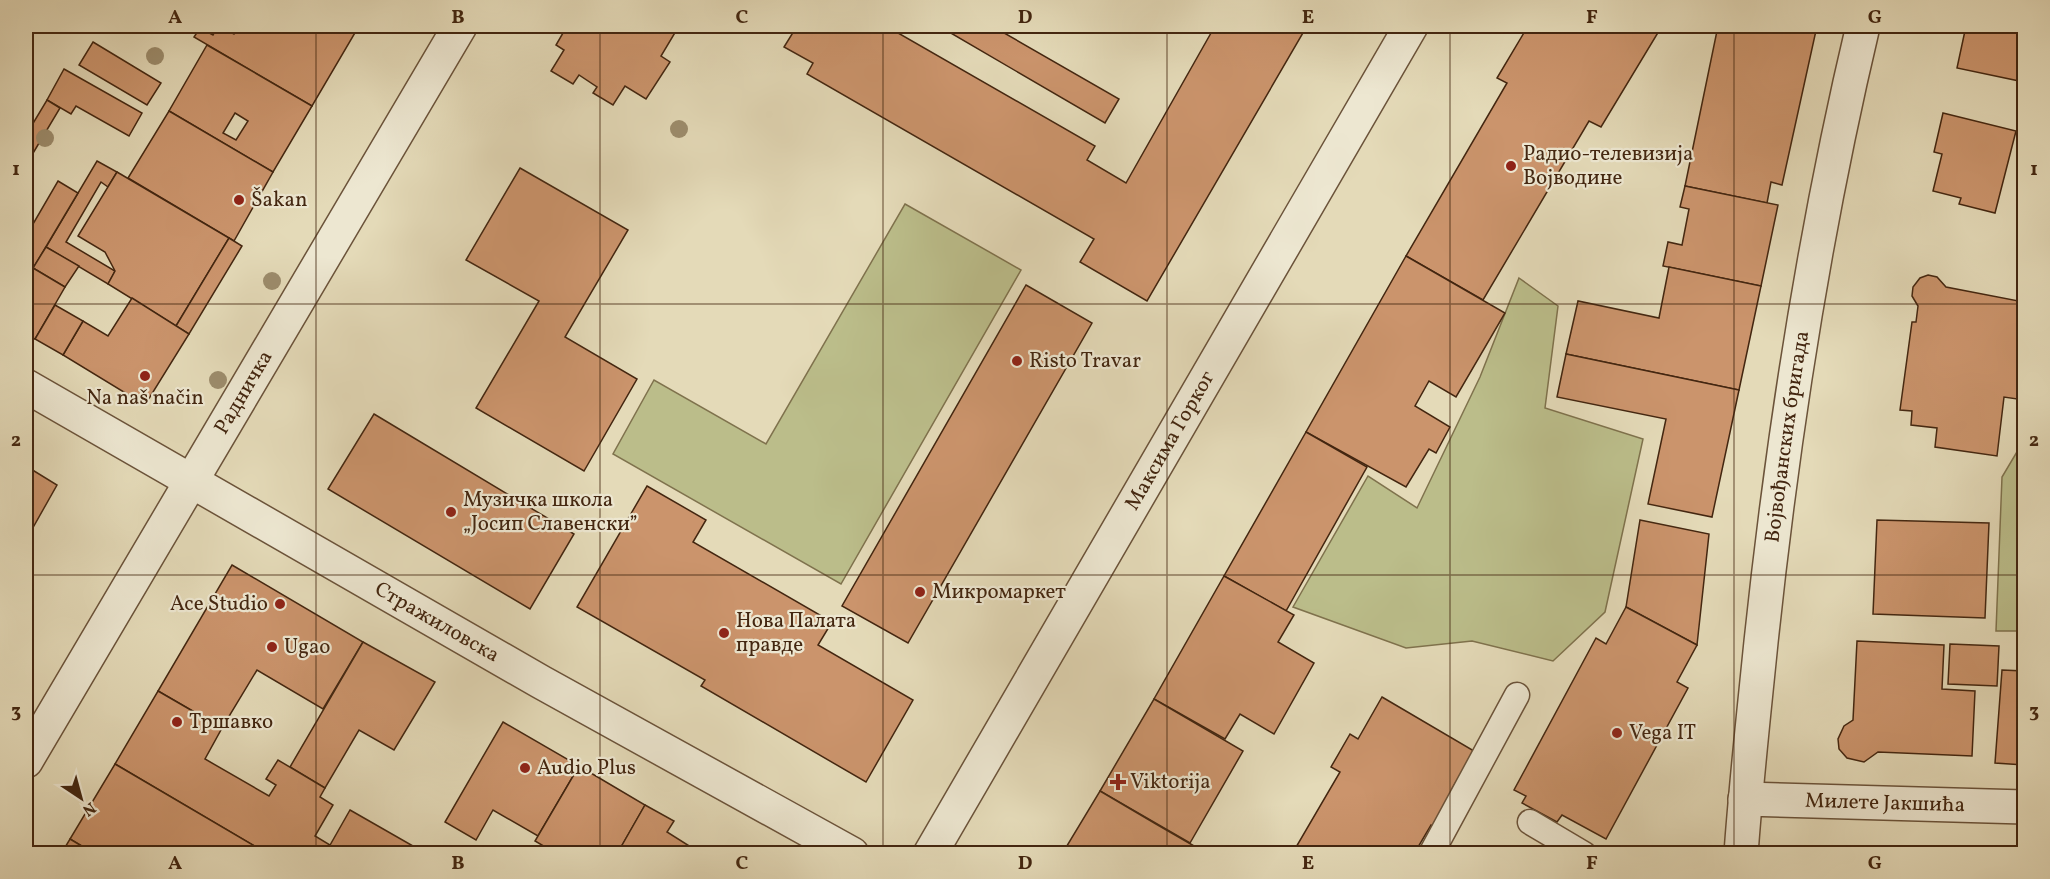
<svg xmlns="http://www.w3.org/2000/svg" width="2050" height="879" viewBox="0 0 2050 879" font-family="Vollkorn,serif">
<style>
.green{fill:#bbbd8a;stroke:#7f724d;stroke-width:1.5}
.building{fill:#cb946c;stroke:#432610;stroke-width:1.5;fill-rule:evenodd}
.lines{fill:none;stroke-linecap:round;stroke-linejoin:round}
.service-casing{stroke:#6b533a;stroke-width:27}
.minor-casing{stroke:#6b533a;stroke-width:36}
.tertiary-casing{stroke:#6b533a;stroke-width:36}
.service{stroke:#ede7d1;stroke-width:24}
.minor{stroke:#ede7d1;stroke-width:33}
.tertiary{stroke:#ede7d1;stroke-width:33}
.tree{fill:#9c8c6c}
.grid{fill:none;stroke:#432610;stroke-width:1.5;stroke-opacity:0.55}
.poi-dot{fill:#8f2418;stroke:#ede7d1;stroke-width:2}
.labels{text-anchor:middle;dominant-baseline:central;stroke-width:4.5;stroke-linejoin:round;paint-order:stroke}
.poi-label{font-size:21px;fill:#432610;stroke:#ede7d1;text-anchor:start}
.street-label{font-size:21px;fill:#432610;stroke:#ede7d1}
.neatline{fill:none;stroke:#432610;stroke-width:2}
.grid-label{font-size:20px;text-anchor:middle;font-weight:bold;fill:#432610}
</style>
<rect width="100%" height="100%" fill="#e4dab8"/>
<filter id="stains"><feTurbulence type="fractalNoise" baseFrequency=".00333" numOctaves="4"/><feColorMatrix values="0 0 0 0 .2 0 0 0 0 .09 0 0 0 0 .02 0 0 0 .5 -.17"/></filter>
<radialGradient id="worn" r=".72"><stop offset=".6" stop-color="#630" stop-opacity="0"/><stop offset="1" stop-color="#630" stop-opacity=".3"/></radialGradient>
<g class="green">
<path d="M905,204l116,66 -180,314 -228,-130 41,-74 112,64z"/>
<path d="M1519,278l39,28 -13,102 98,31 -38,173 -52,49 -81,-20 -66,7 -113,-41 75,-131 49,32 63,-131z"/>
<path d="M2024,440v191h-28l6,-154z"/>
</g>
<g class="building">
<path d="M218,26l16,8 5,-8h120l-47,80 -118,-69 6,-9 13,7z"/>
<path d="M567,26h112l-18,30 9,6 -24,37 -21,-13 -12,19 -20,-12 4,-6 -18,-12 -6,9 -22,-13 13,-21 -8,-5z"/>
<path d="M797,26h89l209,120 -8,14 39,23 89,-157h92l-160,275 -67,-39 14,-23 -287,-165 6,-11 -29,-16z"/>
<path d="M953,26h39l127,73 -14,24 -156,-91z"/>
<path d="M1528,26h134l-61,101 -12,-6 -106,179 -77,-44 101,-173 -10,-5z"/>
<path d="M1718,26h99l-35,159 -11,-3 -4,21 -82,-17z"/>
<path d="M1966,26h58v56l-67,-14z"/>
<path d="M93,42l68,41 -14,22 -68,-40z"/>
<path d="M207,45l105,61 -39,66 -104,-61zM235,113l13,8 -12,19 -13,-7z"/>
<path d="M64,69l78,44 -13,23 -53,-30 -5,8 -24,-14z"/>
<path d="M47,100l13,8 -34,57v-30z"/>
<path d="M169,111l104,61 -39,69 -106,-63z"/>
<path d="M1943,113l73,18 -21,82 -36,-9 2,-6 -28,-7 9,-37 -8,-2z"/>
<path d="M97,161l20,11 -9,15 -7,-5 -35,60 49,29 -7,13 -62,-37z"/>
<path d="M520,168l108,62 -63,107 72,42 -53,92 -108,-63 63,-107 -73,-41z"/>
<path d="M117,172l112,66 -53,88 -68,-42 7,-13 -10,-19 -27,-16z"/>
<path d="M58,181l20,12 -52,87v-44z"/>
<path d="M1685,186l93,19 -17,81 -98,-20 5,-24 14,3 7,-36 -9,-2z"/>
<path d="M229,238l13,8 -53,88 -13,-8z"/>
<path d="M46,247l33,19 -14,21 -32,-19z"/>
<path d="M1406,256l99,57 -49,84 -27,-16 -14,25 35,21 -14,26 -7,-4 -23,38 -100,-55z"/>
<path d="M1669,267l92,19 -22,104 -173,-36 12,-53 81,17z"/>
<path d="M33,268l32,19 -30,52 -9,-6v-53z"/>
<path d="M1928,275l9,2 9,10 78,15v98l-20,-3 -7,59 -62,-9 2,-19 -26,-3 1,-14 -12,-1 12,-88h4l2,-16 -6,-10 1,-9 7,-9z"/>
<path d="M1026,285l66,38 -184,320 -66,-37z"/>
<path d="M132,298l57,36 -44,71 -82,-50 20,-34 25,15z"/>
<path d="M55,305l28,16 -20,34 -28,-16z"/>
<path d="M1566,354l173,36 -27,127 -64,-13 18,-85 -109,-22z"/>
<path d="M374,414l200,120 -44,75 -202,-120z"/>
<path d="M1306,432l61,35 -81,144 -62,-35z"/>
<path d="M26,466l31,19 -31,55z"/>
<path d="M647,486l59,34 -13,22 139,80 -14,23 95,55 -47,82 -165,-96 4,-6 -128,-73z"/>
<path d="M1640,520l69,14 -12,111 -71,-38z"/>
<path d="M1877,520l112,3 -4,95 -112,-4z"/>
<path d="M232,565l131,77 -40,67 -66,-39 -35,58 -64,-37z"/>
<path d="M1224,576l70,39 -16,27 36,21 -40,71 -34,-20 -15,25 -71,-40z"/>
<path d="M1626,607l71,38 -20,37 11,6 -82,151 -44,-24 -5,7 -35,-19 4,-7 -12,-6 82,-152 10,6z"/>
<path d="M1857,641l87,4 -2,44 33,2 -3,65 -94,-4 -14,10 -17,-4 -8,-9 -1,-10 6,-13 9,-6z"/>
<path d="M363,642l72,40 -41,68 -35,-20 -34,58 -35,-21z"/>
<path d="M1950,644l49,2 -2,40 -49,-2z"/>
<path d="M2002,670l22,1v94l-29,-2z"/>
<path d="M158,691l64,37 -17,31 64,37 7,-11 -10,-6 12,-19 47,28 -5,9 13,8 -18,31 15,9 -5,9h-57l-153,-90z"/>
<path d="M1382,697l92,54 -22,38 8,4 -21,37 -8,-5 -17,29h-122l48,-82 -9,-5 19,-33 8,5z"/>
<path d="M1154,699l89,52 -53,92 -90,-52z"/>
<path d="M503,722l76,44 -41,70 -45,-26 -17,30 -31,-18z"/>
<path d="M115,764l153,90h-173l-25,-15z"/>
<path d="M579,766l66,39 -28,49h-18l-13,-8 -5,8h-24l-22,-13z"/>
<path d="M1100,791l56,33 52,30h-146z"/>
<path d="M645,805l29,16 -7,11 35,22h-85z"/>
<path d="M350,810l77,44h-102z"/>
<path d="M70,839l25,15h-34z"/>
</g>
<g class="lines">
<defs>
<g id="service">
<path d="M1530,822l54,32"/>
<path d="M1431,854l86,-159"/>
</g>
<g id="minor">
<path id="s1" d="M26,761l434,-735"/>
<path id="s2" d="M1745,799l279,8"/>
<path id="s3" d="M1741,854c5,-71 13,-142 20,-212 22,-208 54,-414 102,-616"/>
</g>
<g id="tertiary">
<path id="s4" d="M26,386l515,296 311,172"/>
<path id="s5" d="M930,854l481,-828"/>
</g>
</defs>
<use href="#service" class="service-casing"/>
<use href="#minor" class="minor-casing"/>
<use href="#tertiary" class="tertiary-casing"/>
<use href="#service" class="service"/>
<use href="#minor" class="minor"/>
<use href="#tertiary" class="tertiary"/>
</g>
<g class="tree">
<circle cx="155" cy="56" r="9"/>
<circle cx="679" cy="129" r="9"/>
<circle cx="45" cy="138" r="9"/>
<circle cx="272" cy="281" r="9"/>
<circle cx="218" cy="380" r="9"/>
</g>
<path class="grid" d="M316,26v828M600,26v828M883,26v828M1167,26v828M1450,26v828M1734,26v828M26,304h1998M26,575h1998"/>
<g class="poi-dot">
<circle cx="1511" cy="166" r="6"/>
<circle cx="239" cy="200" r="6"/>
<circle cx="1017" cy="361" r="6"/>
<circle cx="145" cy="376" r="6"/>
<circle cx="451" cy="512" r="6"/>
<circle cx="920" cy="592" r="6"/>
<circle cx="280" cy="604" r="6"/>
<circle cx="724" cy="633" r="6"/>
<circle cx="272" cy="647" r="6"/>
<circle cx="177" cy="722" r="6"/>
<circle cx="1617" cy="733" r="6"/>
<circle cx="525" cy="768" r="6"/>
<path d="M1115 773h6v6h6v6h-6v6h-6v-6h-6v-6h6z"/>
</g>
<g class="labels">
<g class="poi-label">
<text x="1523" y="154">Радио-телевизија<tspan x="1523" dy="24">Војводине</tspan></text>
<text x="251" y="200">Šakan</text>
<text x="1029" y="361">Risto Travar</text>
<text x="145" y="398" text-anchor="middle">Na naš način</text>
<text x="463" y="500">Музичка школа<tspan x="463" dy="24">„Јосип Славенски”</tspan></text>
<text x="932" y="592">Микромаркет</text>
<text x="268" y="604" text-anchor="end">Ace Studio</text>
<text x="736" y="621">Нова Палата<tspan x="736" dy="24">правде</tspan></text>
<text x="284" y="647">Ugao</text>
<text x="189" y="722">Тршавко</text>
<text x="1629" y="733">Vega IT</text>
<text x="537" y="768">Audio Plus</text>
<text x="1130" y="782">Viktorija</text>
</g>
<g class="street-label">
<text stroke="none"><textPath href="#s1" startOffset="428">Радничка</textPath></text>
<text stroke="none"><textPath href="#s3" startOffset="420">Војвођанских бригада</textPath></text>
<text stroke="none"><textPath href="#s5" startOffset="478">Максима Горког</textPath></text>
<text stroke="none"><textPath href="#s4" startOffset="474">Стражиловска</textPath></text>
<text stroke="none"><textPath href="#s2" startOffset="140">Милете Јакшића</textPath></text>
</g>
</g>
<rect width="2050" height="879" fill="none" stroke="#e4dab8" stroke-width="66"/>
<g transform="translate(81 798) rotate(144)" stroke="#ede7d1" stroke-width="4.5" paint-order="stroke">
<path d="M0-4.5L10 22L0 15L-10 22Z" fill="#432610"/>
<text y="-9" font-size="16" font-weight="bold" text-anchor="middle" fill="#432610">N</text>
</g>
<rect x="33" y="33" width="1984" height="813" class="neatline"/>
<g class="grid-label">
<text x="175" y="23">A</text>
<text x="458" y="23">B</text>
<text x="742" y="23">C</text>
<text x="1025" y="23">D</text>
<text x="1308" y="23">E</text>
<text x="1592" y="23">F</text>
<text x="1875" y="23">G</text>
<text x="16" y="175">1</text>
<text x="2034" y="175">1</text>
<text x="16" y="446">2</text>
<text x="2034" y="446">2</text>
<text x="16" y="717">3</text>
<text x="2034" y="717">3</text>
<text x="175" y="869">A</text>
<text x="458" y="869">B</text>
<text x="742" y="869">C</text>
<text x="1025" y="869">D</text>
<text x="1308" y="869">E</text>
<text x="1592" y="869">F</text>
<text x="1875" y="869">G</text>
</g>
<rect width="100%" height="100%" filter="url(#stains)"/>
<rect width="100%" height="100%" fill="url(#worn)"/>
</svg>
